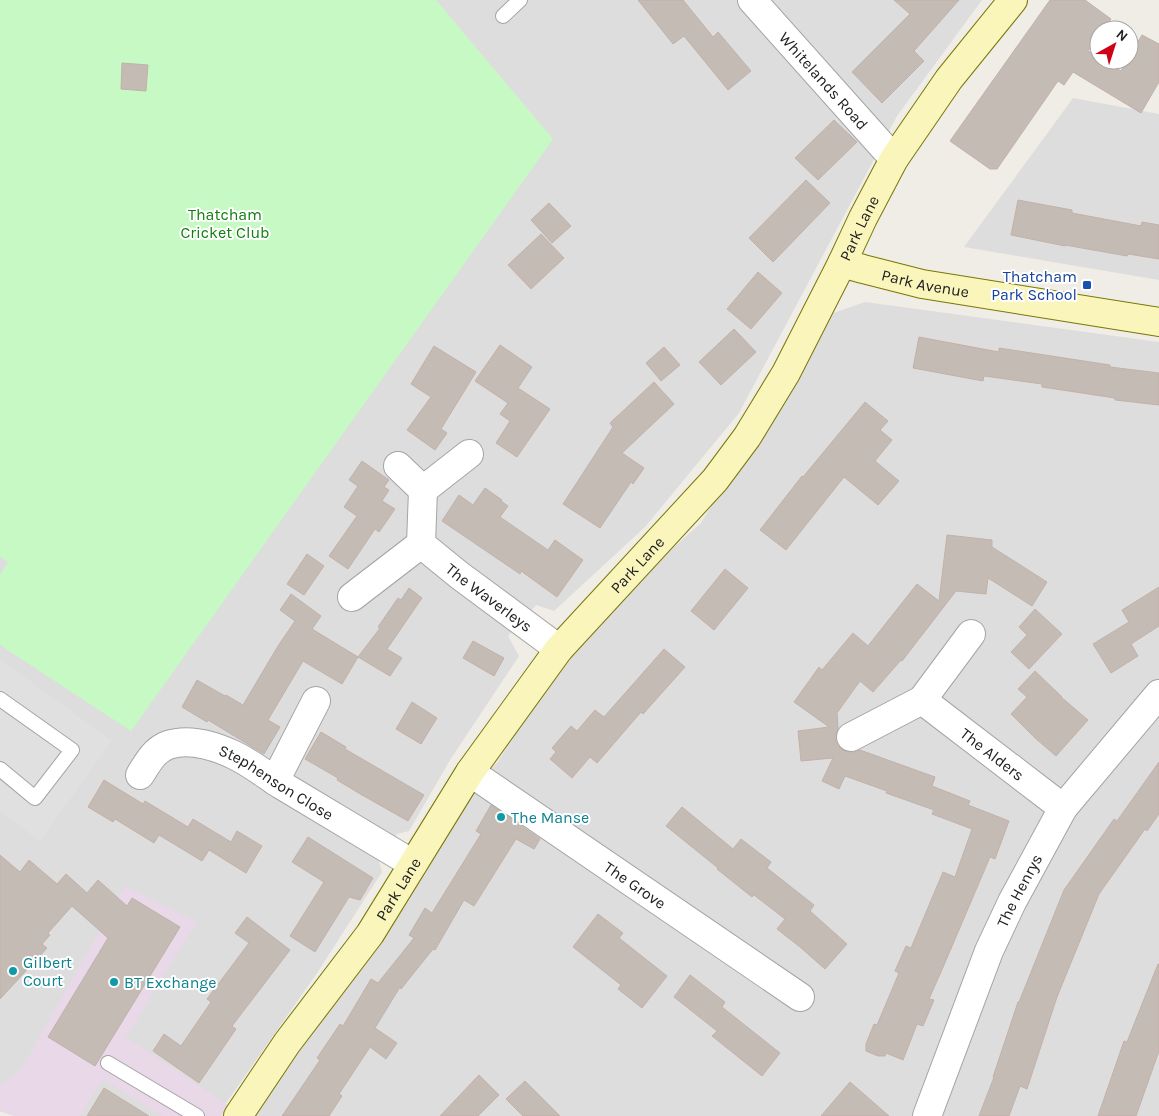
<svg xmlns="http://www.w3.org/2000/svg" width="1159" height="1116" viewBox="0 0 1159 1116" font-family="Karla,sans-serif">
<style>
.residential{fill:#dedddd}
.industrial{fill:#e9d8e8}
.park{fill:#c6f9c4}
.parking{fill:#e0e0e0}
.building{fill:#c5bbb5;stroke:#c2b1a8}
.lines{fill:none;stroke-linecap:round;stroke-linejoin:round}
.lane-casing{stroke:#a4a4a4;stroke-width:16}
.street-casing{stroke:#a4a4a4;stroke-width:30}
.secondary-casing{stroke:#787705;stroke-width:30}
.lane{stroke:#fff;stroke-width:14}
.street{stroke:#fff;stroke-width:28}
.secondary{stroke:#f9f5bb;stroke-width:28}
.transit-dot{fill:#1a4fb4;stroke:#fff;stroke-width:2}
.culture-dot{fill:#0f9aa8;stroke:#fff;stroke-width:2}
.labels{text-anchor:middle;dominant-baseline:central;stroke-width:4;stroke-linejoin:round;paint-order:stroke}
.street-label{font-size:16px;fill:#202020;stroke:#fff}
.park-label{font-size:16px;fill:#107f0c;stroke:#fff}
.transit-label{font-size:16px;fill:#164399;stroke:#fff;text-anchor:end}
.culture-label{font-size:16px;fill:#0d838f;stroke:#fff;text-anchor:start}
</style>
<rect width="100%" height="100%" fill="#f0ece6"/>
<g class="residential">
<path d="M0,0h982l-85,116 -158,297 -94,114 -91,84 -18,-6 -28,31 11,20 -69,104 -41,71 -12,3 -18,27 3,11 -65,101 -100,143h-203l-14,-5z"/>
<path d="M1073,98l86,16v166l-195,-33z"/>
<path d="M865,302l294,40v774h-908l88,-126 71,-92 64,-113 23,-22 58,-90 75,-87 71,-63 29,-47 92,-159z"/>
</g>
<path class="industrial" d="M125,886l72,36 -71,115 103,69 -8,10h-58l-60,-37 -23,37h-66l-14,-5v-26l20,-14z"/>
<path class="park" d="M0,0h436l117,139 -422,592 -131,-86v-70l8,-13 -8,-5z"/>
<path class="parking" d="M0,659l112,82 -72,100 -40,-29z"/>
<g class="building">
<path d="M638,0h45l30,37 5,-5 33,39 -23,19 -44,-54 -11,8z"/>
<path d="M894,0h65l-45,51 10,10 -42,42 -30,-31 58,-58z"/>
<path d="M1050,0h35l26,19 -8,11h-4v6l-11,15 11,6v3h4l18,11 6,-11h2v-3l13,-22 17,9v38l-18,31 -68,-41 -9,13 -6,-4 -61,88h-7l-40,-28z"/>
<path d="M122,63l26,2 -2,26 -25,-2z"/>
<path d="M834,120l23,22 -39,38 -23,-22z"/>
<path d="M806,180l24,23 -57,59 -24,-24z"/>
<path d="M1018,200l54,10v3l69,13 1,-4 17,3v34l-31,-5 -1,2 -62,-11v1l-54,-11z"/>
<path d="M549,203l22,23 -19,17 -21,-23z"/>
<path d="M541,234l23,24 -33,31 -23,-24z"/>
<path d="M758,272l24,21 -31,36 -24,-20z"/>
<path d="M734,329l22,23 -35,33 -22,-23z"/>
<path d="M919,337l80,15v-4l111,17v2l49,6v32l-44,-5v-2l-73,-11v-3l-58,-8 -1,5 -70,-13z"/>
<path d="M500,345l32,22 -14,21 32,21 -33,48 -21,-14 14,-22 -10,-7 8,-11 -33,-22z"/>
<path d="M434,346l42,26 -35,57 6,4 -12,17 -28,-20 24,-33 -20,-13z"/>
<path d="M664,347l16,18 -19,16 -15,-18z"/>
<path d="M654,382l20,22 -52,49 22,15 -11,16 -2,-2 -31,46 -37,-24 50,-77 -3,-4z"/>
<path d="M865,402l23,19 -8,9 12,10 -17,21 24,20 -21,24 -34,-28 -58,73 -26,-20 42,-54 1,1z"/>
<path d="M362,461l27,19 -5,7 5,3 -7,11 13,8 -16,23 -4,-3 -27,40 -19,-13 28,-40 -13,-9 14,-21 -9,-6z"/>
<path d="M485,488l17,12 -1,1 7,5 -8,11 48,33 7,-10 28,20 -26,37 -36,-26 -1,3 -78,-53 17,-26 14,10z"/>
<path d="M947,535l45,5v7l55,35 -15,24 -44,-28 -2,16 -30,-3 -54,70 -1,-1 -28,32 -13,-11 -23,32 1,15 -3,9 2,8 6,5 8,3 9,-3 75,27 -3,9 38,15 -2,4 41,16 -14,38 -5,-2 -46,108 -15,34 5,1 -11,26 -6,-2 -14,36 -17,-7 -1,3h-7l-12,-5v-7l8,-20 3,1 22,-52 -4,-2 11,-25 5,2 32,-76 12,5 17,-48 -40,-15 2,-4 -48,-17 1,-2 -42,-15 -6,13 -17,-8 11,-23 -32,3 -3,-30 31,-4 -35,-25 25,-35 3,3 31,-37 15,13 49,-62 22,17z"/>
<path d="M307,554l17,12 -20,29 -17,-11z"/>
<path d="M725,569l23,19 -34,42 -23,-19z"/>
<path d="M1159,587v39l-28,18 7,12 -27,17 -18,-29 36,-22 -7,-12z"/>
<path d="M409,588l13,10 -35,51 15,9 -12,18 -32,-19 22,-29 -2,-1 20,-29 3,2z"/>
<path d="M291,594l30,22 -9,13 46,28 -16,27 -39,-23 -35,59 12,7 -16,27 -56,-34 -1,2 -25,-15 15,-27 28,16 1,-1 17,10 35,-59 17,-25 -15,-11z"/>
<path d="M1035,609l27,25 -33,35 -18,-17 16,-17 -8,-8z"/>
<path d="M473,641l31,17 -10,18 -31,-18z"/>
<path d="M664,649l21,18 -42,47 -2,-2 -44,51 -7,-6 -18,21 -22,-19 6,-7 -4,-4 19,-22 6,5 18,-21 9,7z"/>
<path d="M1035,671l27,26h-1l27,23 -32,36 -21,-18 -24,-24 16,-17 -9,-8z"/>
<path d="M412,702l25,16 -16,26 -25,-15z"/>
<path d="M321,732l25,15 -1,2 79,46 -16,26 -46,-26 -25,-15 1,-2 -33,-19z"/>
<path d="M1159,762v52l-12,17 -2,-2 -46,65 -42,103 -30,92 -7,-3 -11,30h-30l15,-39h-1l25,-75h1l45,-112 50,-71 3,2z"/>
<path d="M104,780l39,24 2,-3 43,26 5,-8 38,23 6,-11 25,15 -16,27 -37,-23 -7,11 -43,-26 -5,8 -39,-24 -2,3 -25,-15z"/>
<path d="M491,805l49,34 -6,10 -18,-10 -42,67 -10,-6 -29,50 -2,-1 -32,40 -1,-2 -25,41 22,15 -11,16 -16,-12 -31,47 3,2 -13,20h-47l38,-56 -3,-2 23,-34 3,2 28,-47 7,4 36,-45 -5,-3 16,-27 7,5 49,-79 -5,-3z"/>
<path d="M682,807l51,42 8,-10 30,23 -4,6 47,37 -4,6 37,33 -22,25 -25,-22 -23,-18 8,-10 -31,-24 -2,2 -35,-28 1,-1 -52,-42z"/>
<path d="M308,837l65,41 -13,22 -11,-3 -34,55 -25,-16 34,-54 -32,-20z"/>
<path d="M0,855l20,17 9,-12 28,24 9,-10 21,19 11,-13 29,26 5,-8 48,29 -85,139 -47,-29 60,-99 -36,-32 -24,27 2,2 -8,9 5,4 -47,51z"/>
<path d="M598,914l25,19 -4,5 48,38 -25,32 -24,-19 3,-4 -48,-38z"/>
<path d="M247,917l43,33 -58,76 4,3 -37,54 -46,-32 11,-17 17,12 30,-44 -4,-3 42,-56 -14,-10z"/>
<path d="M1158,964h1v87l-23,65h-38l26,-75 3,1z"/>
<path d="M690,975l35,27 -3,5 58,46 -18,23 -50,-40 5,-5 -43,-34z"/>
<path d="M479,1075l20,20 -21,21h-38z"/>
<path d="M525,1081l35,35h-37l-17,-17z"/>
<path d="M850,1082l39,34h-68z"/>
<path d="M104,1088l45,28h-62z"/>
</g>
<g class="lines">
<defs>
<g id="lane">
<path d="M503,16l17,-16"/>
<path d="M0,699l72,51 -37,48 -35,-29"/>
<path d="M108,1063l89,53"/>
</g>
<g id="street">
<path id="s1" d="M752,0l142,159"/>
<path id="s2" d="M469,454l-46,36 -2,54 38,31 100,74"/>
<path d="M398,466l25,24"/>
<path d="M352,597l69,-53"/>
<path id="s3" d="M971,634l-49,66 141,108"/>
<path d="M851,737l71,-37"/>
<path id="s4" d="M470,772l330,225"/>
<path id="s5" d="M140,775c7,-11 14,-25 28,-30 21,-7 47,1 66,10 17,8 33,21 49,31 43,26 87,52 130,78"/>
<path d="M275,781l41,-80"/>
<path id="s6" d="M927,1116l62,-165 23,-49 51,-94 96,-114"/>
</g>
<g id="secondary">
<path id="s7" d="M842,263l21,6 59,15 237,38"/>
<path id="s8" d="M238,1116l49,-73 83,-109 100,-162 89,-123 156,-169 32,-43 39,-64 56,-110 21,-45 31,-59 55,-80 64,-79"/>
</g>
</defs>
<use href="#lane" class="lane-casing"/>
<use href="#street" class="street-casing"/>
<use href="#secondary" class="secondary-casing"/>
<use href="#lane" class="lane"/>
<use href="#street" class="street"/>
<use href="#secondary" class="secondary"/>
</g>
<rect class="transit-dot" x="1082" y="280" width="10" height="10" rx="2.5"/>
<g class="culture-dot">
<circle cx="501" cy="817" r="5"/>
<circle cx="13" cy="971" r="5"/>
<circle cx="114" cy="982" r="5"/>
</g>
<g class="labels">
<g class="street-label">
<text stroke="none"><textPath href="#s1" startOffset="108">Whitelands Road</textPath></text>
<text stroke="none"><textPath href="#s8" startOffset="1088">Park Lane</textPath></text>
<text stroke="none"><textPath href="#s7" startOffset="86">Park Avenue</textPath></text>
<text stroke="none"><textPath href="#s8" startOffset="682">Park Lane</textPath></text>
<text stroke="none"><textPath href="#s2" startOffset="199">The Waverleys</textPath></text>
<text stroke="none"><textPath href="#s3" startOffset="171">The Alders</textPath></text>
<text stroke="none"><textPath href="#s5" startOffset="160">Stephenson Close</textPath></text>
<text stroke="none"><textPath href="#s4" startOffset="200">The Grove</textPath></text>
<text stroke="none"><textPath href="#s8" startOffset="278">Park Lane</textPath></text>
<text stroke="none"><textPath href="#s6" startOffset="244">The Henrys</textPath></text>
</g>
<g class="park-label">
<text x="225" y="214">Thatcham<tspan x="225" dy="18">Cricket Club</tspan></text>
</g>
<g class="transit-label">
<text x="1077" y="276">Thatcham<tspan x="1077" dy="18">Park School</tspan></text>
</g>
<g class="culture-label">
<text x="511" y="817">The Manse</text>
<text x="23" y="962">Gilbert<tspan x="23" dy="18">Court</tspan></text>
<text x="124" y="982">BT Exchange</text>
</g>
</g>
<g transform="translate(1114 45) rotate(39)"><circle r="24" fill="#ffffff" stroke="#a6a6a6"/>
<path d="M0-4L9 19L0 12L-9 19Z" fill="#cf0118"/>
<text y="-8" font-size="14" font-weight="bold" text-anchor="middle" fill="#202020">N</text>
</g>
</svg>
